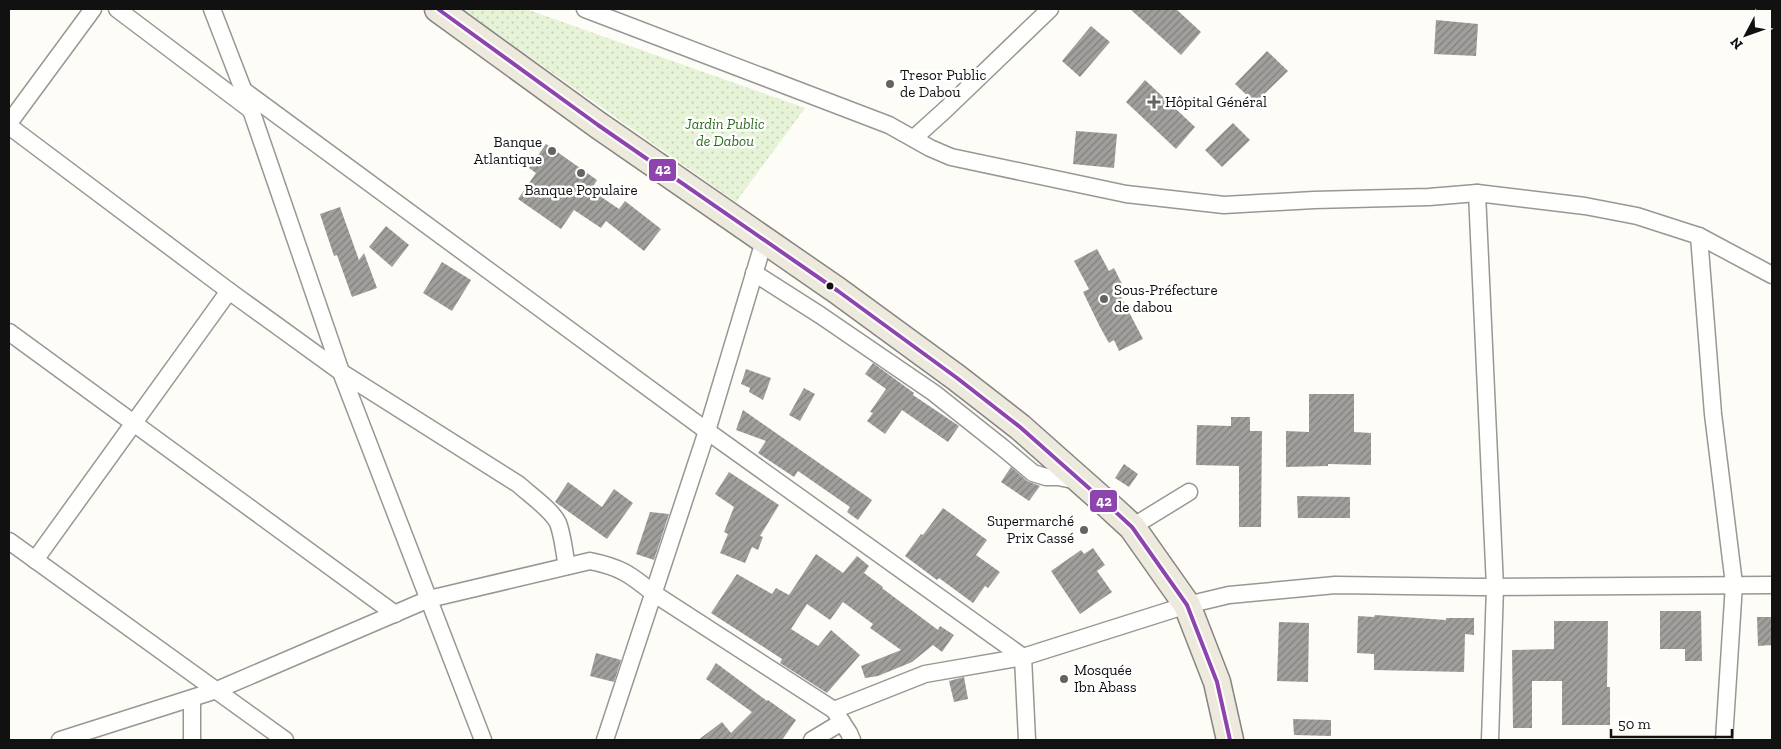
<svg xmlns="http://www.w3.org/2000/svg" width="1781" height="749" viewBox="0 0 1781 749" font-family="'Zilla Slab',serif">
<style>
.garden{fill:url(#garden-dots)}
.building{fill:url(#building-hatch)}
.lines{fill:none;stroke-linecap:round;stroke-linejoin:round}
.street-casing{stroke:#979795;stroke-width:19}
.primary-casing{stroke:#858482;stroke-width:29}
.street{stroke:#fffffe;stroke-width:16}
.primary{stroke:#ede9dc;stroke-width:26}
.bus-1-casing{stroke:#fff;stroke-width:8}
.bus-1{stroke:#8e44ad;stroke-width:4}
.poi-dot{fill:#646362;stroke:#fff;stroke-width:2}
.bus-dot{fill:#111;stroke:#fff;stroke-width:2}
.labels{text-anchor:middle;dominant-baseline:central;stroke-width:5;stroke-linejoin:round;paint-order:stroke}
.poi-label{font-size:15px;fill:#111;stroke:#fff;text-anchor:start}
.park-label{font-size:15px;font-style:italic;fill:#2f6b1f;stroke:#fff}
.line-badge{stroke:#fff;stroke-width:2}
.badge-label{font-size:14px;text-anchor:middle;font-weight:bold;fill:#fff}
</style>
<defs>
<pattern id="garden-dots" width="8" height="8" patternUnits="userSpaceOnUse" patternTransform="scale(1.25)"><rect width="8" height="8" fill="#e7f3d7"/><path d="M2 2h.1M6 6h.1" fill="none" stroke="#c5cfb8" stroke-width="1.8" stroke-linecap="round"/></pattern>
<pattern id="building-hatch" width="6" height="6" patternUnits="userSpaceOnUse" patternTransform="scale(1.25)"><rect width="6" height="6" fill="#a19f9c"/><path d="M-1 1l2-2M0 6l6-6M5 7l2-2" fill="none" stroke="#82807e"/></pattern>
</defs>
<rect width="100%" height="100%" fill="#fdfcf7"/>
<path class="garden" d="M462,9h64l279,99 -69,94z"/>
<g class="building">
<path d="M1130,9h46l25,23 -20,23z"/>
<path d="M1436,20l42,4 -2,32 -42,-2z"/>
<path d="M1091,26l19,16 -30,35 -18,-16z"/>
<path d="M1267,51l21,20 -33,32 -20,-19z"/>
<path d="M1145,80l50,47 -19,22 -50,-47z"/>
<path d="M1233,123l17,17 -28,27 -17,-17z"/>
<path d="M1076,131l41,3 -3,34 -41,-4z"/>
<path d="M546,144l51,36 -6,10 28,19 6,-8 36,28 -17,22 -38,-30 -5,7 -27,-18 -13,19 -43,-30 18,-26 -7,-5z"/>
<path d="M340,207l19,53 5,-7 13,35 -25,9 -15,-42 -3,1 -14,-42z"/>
<path d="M386,226l23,19 -17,22 -23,-20z"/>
<path d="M1097,249l12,22 5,-3 9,18 -6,3 26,50 -24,12 -5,-11 -5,3 -9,-16 -17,-35 6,-3 -15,-28z"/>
<path d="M442,262l29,18 -19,31 -29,-18z"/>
<path d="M873,363l41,30 -1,2 46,31 -11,16 -46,-32 -17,24 -18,-13 6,-8 -3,-1 16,-23 -21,-15z"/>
<path d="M746,369l25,9 -8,22 -14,-8 1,-4 -9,-4z"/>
<path d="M804,388l11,6 -15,27 -11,-6z"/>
<path d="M1309,394h45v38l17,1v32l-43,-1v2l-42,1v-36l23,1z"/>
<path d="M743,410l129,90 -14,20 -11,-8 3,-5 -52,-36 -4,6 -36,-24 8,-12 -30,-11z"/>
<path d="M1231,417h19v14h12l-1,96h-22v-61l-43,-1 1,-40 34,1z"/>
<path d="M1124,464l14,10 -9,13 -14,-9z"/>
<path d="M1011,467l16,14 13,5 -11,15 -28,-19z"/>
<path d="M729,472l50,33 -19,31 3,1 -5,13 -6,-3 -7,16 -25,-10 8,-19 -4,-2 10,-25 -19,-13z"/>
<path d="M568,482l34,25 12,-18 19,14 -26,36 -52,-37z"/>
<path d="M1297,496l53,1v21h-52z"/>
<path d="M943,508l44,32 -11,15 24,17 -12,16 -3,-2 -12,17 -34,-25 -2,2 -32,-24 16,-22 2,1z"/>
<path d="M650,512l19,2 -15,46 -18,-6z"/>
<path d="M1093,548l12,17 -8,6 15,21 -32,22 -29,-43 30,-21 3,4z"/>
<path d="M816,554l27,19 14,-17 12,10 -5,7 19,14 -1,1 56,42 2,-4 14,9 -12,17 -9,-7 -21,17 -34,14 -13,2 -4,-12 40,-16 -31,-22 3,-4 -30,-22 -13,18 -23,-16 -16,25 27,17 13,-16 29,25 -33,38 -47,-30 2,-4 -71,-46 26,-39 35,20 4,-6 13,7z"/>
<path d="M1660,611h41l1,50h-17v-12h-25z"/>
<path d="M1375,615l71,5v-2h28v17l-9,-1 -1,38 -90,-2v-16l-17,-1 1,-37 16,1z"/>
<path d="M1757,617h15v28l-14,1z"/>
<path d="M1554,621h54l-1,66h3v38h-48v-44h-30v47h-19l-1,-78 42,-1z"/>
<path d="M1279,622l30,1 -1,59 -31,-1z"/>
<path d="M596,653l25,7 -7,22 -24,-6z"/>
<path d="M716,663l51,38 1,-1 28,20 -14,20h-84l24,-18 9,11 21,-21 -46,-33z"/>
<path d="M964,677l4,22 -14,3 -5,-21z"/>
<path d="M1293,719l38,1v16l-37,-1z"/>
</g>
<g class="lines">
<defs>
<g id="street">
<path d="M117,9l134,101"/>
<path d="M212,9l39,101 90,262 142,368"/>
<path d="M585,9l304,116 41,23 21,9 175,37 98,11 90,-5 115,-3 48,-4 108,13 52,10 62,20 73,39"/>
<path d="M243,90l464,341 316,226"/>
<path d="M9,123l84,-114"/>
<path d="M9,126l220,165 112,81 177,112c11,10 34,26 40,39 5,13 6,29 9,43"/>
<path d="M914,138l31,-28 105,-101"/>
<path d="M1477,193l18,394 -5,153"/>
<path d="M1699,236l14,178 21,170 -10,156"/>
<path d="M754,273l66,42 114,78 68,54 31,26 13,4h12l20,4"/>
<path d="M9,332l386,282"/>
<path d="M1132,527l57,-35"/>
<path d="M9,541l276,199"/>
<path d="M35,560l194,-269"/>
<path d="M1023,657l4,83"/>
<path d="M192,700v40"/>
<path d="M834,710l91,-36 98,-17 164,-52 42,-10 106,-10 144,2 293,-2"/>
<path d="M60,740l157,-50 212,-91 161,-38c30,6 40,13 63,32l181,117 15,23 3,7"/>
<path d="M605,740l102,-309 57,-190"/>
<path d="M812,740l30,-18"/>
</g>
<path id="primary" d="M438,9l160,116 240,166 119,87 63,49 88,78 24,22 55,78 30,77 13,58"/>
</defs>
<use href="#street" class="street-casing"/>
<use href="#primary" class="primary-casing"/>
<use href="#street" class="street"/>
<use href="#primary" class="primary"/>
<defs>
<path id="bus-1" d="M438,9l160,116 240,166 119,87 63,49 88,78 24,22 55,78 30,77 13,58"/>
</defs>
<use href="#bus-1" class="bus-1-casing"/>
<use href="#bus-1" class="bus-1"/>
</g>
<g class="poi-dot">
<circle cx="890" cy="84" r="5"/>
<path d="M1151.5 94.5h5v5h5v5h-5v5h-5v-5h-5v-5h5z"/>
<circle cx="552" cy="151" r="5"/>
<circle cx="581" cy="173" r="5"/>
<circle cx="1104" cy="299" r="5"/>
<circle cx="1084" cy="530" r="5"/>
<circle cx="1064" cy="679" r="5"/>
</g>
<circle class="bus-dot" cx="830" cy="286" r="4.5"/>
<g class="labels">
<g class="poi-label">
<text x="900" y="75">Tresor Public<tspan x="900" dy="17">de Dabou</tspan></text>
<text x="1165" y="102">Hôpital Général</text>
<text x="542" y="142" text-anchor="end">Banque<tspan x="542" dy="17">Atlantique</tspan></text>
<text x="581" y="190" text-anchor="middle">Banque Populaire</text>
<text x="1114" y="290">Sous-Préfecture<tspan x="1114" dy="17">de dabou</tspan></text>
<text x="1074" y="521" text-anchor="end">Supermarché<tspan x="1074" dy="17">Prix Cassé</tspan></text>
<text x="1074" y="670">Mosquée<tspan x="1074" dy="17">Ibn Abass</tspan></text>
</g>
<g class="park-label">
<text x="725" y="124">Jardin Public<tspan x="725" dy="17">de Dabou</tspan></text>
</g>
</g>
<g class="line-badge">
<rect x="648" y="158" width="29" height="24" rx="5" fill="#8e44ad"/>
<rect x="1089" y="489" width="29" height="24" rx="5" fill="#8e44ad"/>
</g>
<g class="badge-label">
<text x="663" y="174">42</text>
<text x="1104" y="506">42</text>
</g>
<rect width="1781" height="749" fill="none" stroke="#111111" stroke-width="20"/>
<g transform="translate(1746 35) rotate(229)" stroke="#ffffff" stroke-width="4" paint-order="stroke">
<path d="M0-4L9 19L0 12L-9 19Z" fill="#111111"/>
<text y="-8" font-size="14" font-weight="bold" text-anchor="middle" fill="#111111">N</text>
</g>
<path d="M1611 729v8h121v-8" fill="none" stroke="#111111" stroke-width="2.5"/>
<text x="1618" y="729" font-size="15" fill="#111111" stroke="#ffffff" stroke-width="4" paint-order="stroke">50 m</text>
</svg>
